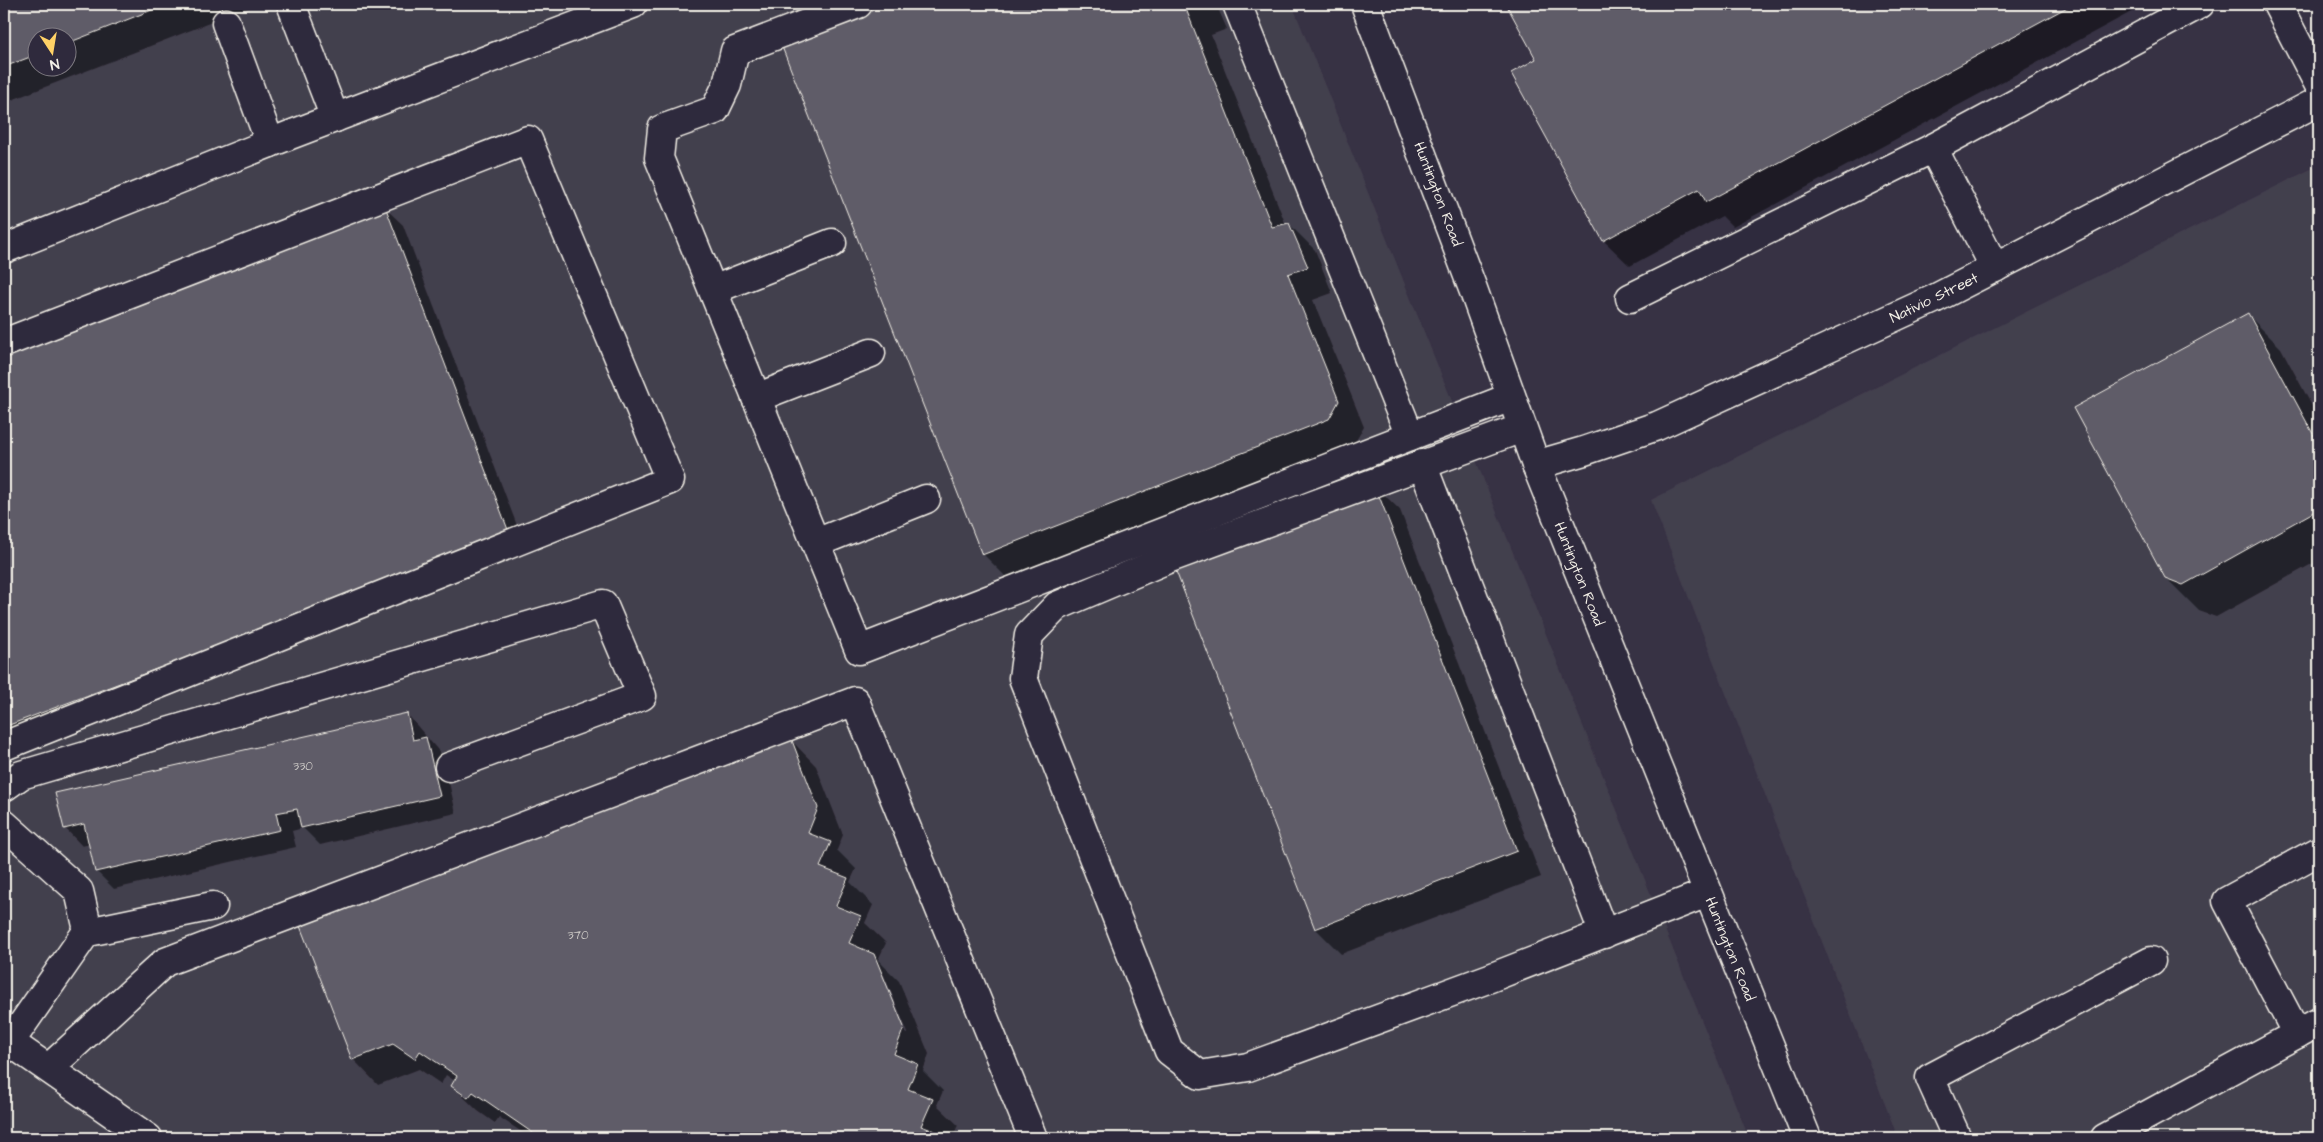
<svg xmlns="http://www.w3.org/2000/svg" width="2323" height="1142" viewBox="0 0 2323 1142" font-family="'Architects Daughter',sans-serif">
<style>
.built{fill:#433f4e;fill-rule:evenodd}
.shadow{fill:#0007;fill-rule:evenodd}
.building{fill:#5f5c67;stroke:#f4f1e8}
.lines{fill:none;stroke-linecap:round;stroke-linejoin:round}
.minor-casing{stroke:#f4f1e8;stroke-width:31}
.minor{stroke:#2f2a3d;stroke-width:28}
.labels{text-anchor:middle;dominant-baseline:central;stroke-width:4.5;stroke-linejoin:round;paint-order:stroke}
.number-label{font-size:12px;fill:#cfccc8}
.street-label{font-size:15px;fill:#f4f1e8;stroke:#2f2a3d}
</style>
<rect width="100%" height="100%" fill="#373244"/>
<filter id="ink" filterUnits="userSpaceOnUse"><feTurbulence type="fractalNoise" baseFrequency=".02" numOctaves="2"/><feDisplacementMap in="SourceGraphic" scale="10" xChannelSelector="R" yChannelSelector="G"/><feConvolveMatrix kernelMatrix="1 2 1 2 8 2 1 2 1" color-interpolation-filters="sRGB"/></filter>
<g filter="url(#ink)">
<g class="built">
<path d="M4,4h1288l457,1134h-1745zM38,38h30v30h-30z"/>
<path d="M2319,165v973h-421l-247,-638z"/>
</g>
<g class="shadow">
<path d="M4,4h254l-254,99zM38,38h30v30h-30z"/>
<path d="M827,4h389l11,25 -16,6 75,190 3,-1 26,26 17,43 -19,7 51,127 -10,17 -345,136 -26,-26z"/>
<path d="M1507,4h639l-413,223 -11,-11 -92,50 -26,-25 -91,-168 24,-13z"/>
<path d="M385,208l18,17 124,327 -523,199v-399z"/>
<path d="M2248,315l33,33 38,71v141l-103,57 -17,-6 -33,-33z"/>
<path d="M1374,485l26,25 141,367 -200,77 -25,-25 -142,-367z"/>
<path d="M407,714l36,42 13,57 -136,32 -17,-17 -11,3 4,16 -182,42 -18,-18 -6,-27 -8,2 -17,-18z"/>
<path d="M791,740l25,26 27,69 -6,15 19,19 -6,13 23,23 -8,18 21,20 -8,17 21,21 30,73 -6,17 20,20 -6,14 21,20 -6,13h-421l-32,-21 -4,6 -17,-12 -26,-25 3,-5 -9,-6 -5,9 -22,-15 -41,16 -25,-26zM879,971h3l26,62 -2,1z"/>
<path d="M1526,1131l7,7h-25z"/>
</g>
<g class="building">
<path d="M4,4h163l-99,39v-5h-30v16l-34,13z"/>
<path d="M823,4h377l-14,5 86,218 17,-4 19,44 -20,7 51,127 -10,18 -347,136 -209,-531z"/>
<path d="M1506,4h567l-367,198 -7,-13 -96,52 -92,-168 25,-14z"/>
<path d="M385,206l125,329 -506,192v-376z"/>
<path d="M2248,313l71,132v64l-136,76 -18,-7 -92,-170z"/>
<path d="M1374,483l143,368 -202,78 -143,-368z"/>
<path d="M407,713l6,27 13,-3 14,59 -139,32 -4,-19 -21,4 4,17 -185,42 -11,-48 -20,5 -9,-36z"/>
<path d="M791,738l27,70 -10,25 23,9 -11,25 28,11 -12,28 25,10 -12,27 25,11 30,73 -10,27 24,10 -10,25 25,10 -12,27 24,9 1,3h-406l-67,-46 -5,6 -17,-12 6,-10 -37,-25 -5,8 -22,-15 -41,16 -52,-134z"/>
<path d="M1526,1130l4,8h-26z"/>
</g>
<g class="lines">
<defs>
<g id="minor">
<path d="M291,4l44,114"/>
<path d="M858,4l-123,47 -8,34 -12,25 -53,19 -3,29 200,492 652,-253"/>
<path d="M1237,4l173,432"/>
<path d="M1365,4l108,285 63,176 271,673"/>
<path d="M2277,4l42,81"/>
<path d="M226,23l44,120"/>
<path d="M1933,148l62,120"/>
<path d="M4,249l286,-114 343,-131"/>
<path d="M713,290l119,-47"/>
<path d="M1630,298l303,-150 267,-144"/>
<path d="M4,343l524,-203 142,340 -666,266"/>
<path d="M756,398l115,-45"/>
<path d="M1522,428l-352,130 -113,48 -28,29 -6,43 146,373 31,24 48,-8 242,-89 217,-85"/>
<path d="M1422,464l182,470"/>
<path d="M1536,465l48,-14 73,-25 277,-127 385,-198"/>
<path d="M816,543l110,-44"/>
<path d="M4,787l17,-12 582,-171 39,92 -193,71"/>
<path d="M4,824l75,67 9,39 -78,112"/>
<path d="M88,932l125,-26"/>
<path d="M2297,1034l-70,-133 92,-50"/>
<path d="M4,1038l144,100"/>
<path d="M49,1068l116,-106 690,-261 178,437"/>
<path d="M1957,1138l-27,-60 221,-117"/>
<path d="M2105,1138l214,-116"/>
</g>
</defs>
<use href="#minor" class="minor-casing"/>
<use href="#minor" class="minor"/>
</g>
</g>
<g class="labels">
<g class="number-label">
<text x="303" y="766">330</text>
<text x="578" y="935">370</text>
</g>
<g class="street-label">
<text transform="translate(1438 194) rotate(69)">Huntington Road</text>
<text transform="translate(1934 298) rotate(-26)">Nativio Street</text>
<text transform="translate(1579 574) rotate(68)">Huntington Road</text>
<text transform="translate(1730 949) rotate(68)">Huntington Road</text>
</g>
</g>
<rect width="2323" height="1142" fill="none" stroke="#2f2a3d" stroke-width="20"/>
<rect x="10" y="10" width="2303" height="1122" fill="none" stroke="#f4f1e8" stroke-width="2" filter="url(#ink)"/>
<g transform="translate(52 52) rotate(168)"><circle r="24" fill="#2f2a3d" stroke="#7e7a81"/>
<path d="M0-4L9 19L0 12L-9 19Z" fill="#ffd166"/>
<text y="-8" font-size="14" font-weight="bold" text-anchor="middle" fill="#f4f1e8">N</text>
</g>
</svg>
